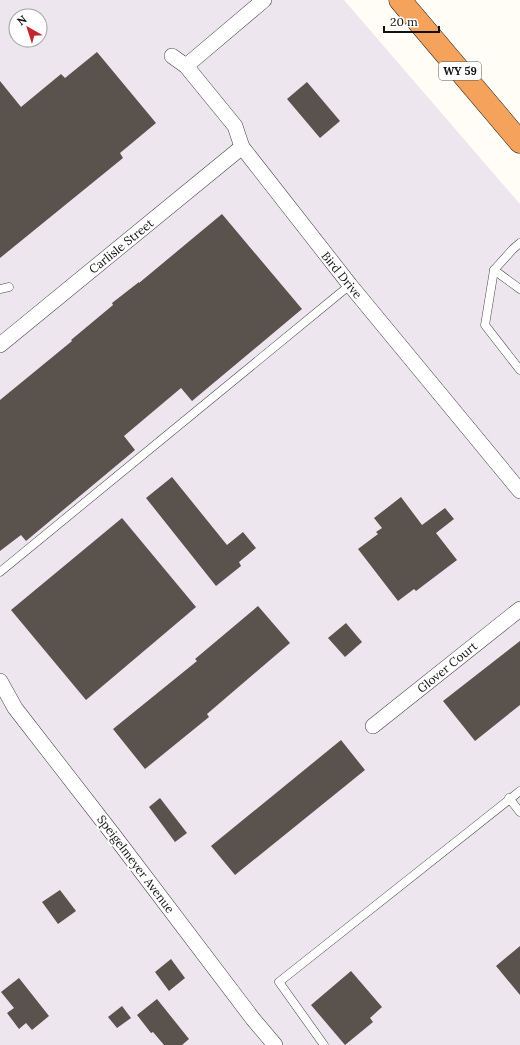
<svg xmlns="http://www.w3.org/2000/svg" width="520" height="1045" viewBox="0 0 520 1045" font-family="Lora,serif">
<style>
.industrial{fill:#eee6ef;fill-rule:evenodd}
.building{fill:#5a524d}
.lines{fill:none;stroke-linecap:round;stroke-linejoin:round}
.lane-casing{stroke:#444;stroke-width:9}
.street-casing{stroke:#444;stroke-width:16}
.highway-casing{stroke:#222;stroke-width:23}
.lane{stroke:#fff;stroke-width:8}
.street{stroke:#fff;stroke-width:15}
.highway{stroke:#f5a25d;stroke-width:22}
.labels{text-anchor:middle;dominant-baseline:central;stroke-width:4;stroke-linejoin:round;paint-order:stroke}
.shield{fill:#fff;stroke:#585858;stroke-width:1}
.shield-label{font-size:11px;font-weight:bold;fill:#111}
.street-label{font-size:12px;fill:#111;stroke:#fff}
</style>
<rect width="100%" height="100%" fill="#fffdf5"/>
<path class="industrial" d="M0,0h344l176,204v841h-520zM16,16h24v24h-24z"/>
<g class="building">
<path d="M97,52l59,71 -36,30 3,5 -123,100v-177l21,26 40,-33 4,4z"/>
<path d="M307,82l33,39 -20,17 -33,-39z"/>
<path d="M222,214l80,95 -110,92 -11,-13 -57,48 11,14 -109,91 -5,-6 -21,16v-151l72,-59 -1,-1 42,-35 -1,-2 27,-21v1z"/>
<path d="M172,477l55,68 16,-13 13,16 -17,14 2,4 -25,20 -70,-88z"/>
<path d="M401,497l21,28 23,-17 9,11 -18,14 21,27 -41,31 -2,-2 -16,12 -40,-52 20,-15 -2,-2 6,-4 -8,-10z"/>
<path d="M122,518l74,89 -110,93 -75,-90z"/>
<path d="M258,606l32,37 -83,71 2,3 -64,52 -32,-40 84,-68 -2,-2z"/>
<path d="M346,623l16,19 -17,15 -17,-19z"/>
<path d="M520,641v64l-45,36 -32,-40z"/>
<path d="M341,740l24,30 -130,105 -24,-29z"/>
<path d="M160,798l27,35 -12,9 -26,-35z"/>
<path d="M60,890l16,21 -18,13 -16,-22z"/>
<path d="M520,946v49l-24,-29z"/>
<path d="M171,959l14,19 -16,13 -14,-19z"/>
<path d="M351,971l31,36 -12,11 3,4 -28,23 -34,-40z"/>
<path d="M19,978l30,38 -17,14 -6,-7 -7,6 -12,-16 7,-5 -13,-16z"/>
<path d="M157,999l32,40 -7,6h-18l-11,-13 -2,1 -14,-18z"/>
<path d="M122,1006l9,12 -14,10 -9,-11z"/>
</g>
<g class="lines">
<defs>
<g id="lane">
<path d="M520,243l-7,6 -19,21 -9,55 35,45"/>
<path d="M494,270l26,19"/>
<path d="M0,289l9,-2"/>
<path d="M0,572l350,-287"/>
<path d="M509,798l11,14"/>
<path d="M324,1045l-45,-63 241,-191"/>
</g>
<g id="street">
<path d="M172,56l14,10 49,60 7,21 108,138 170,206"/>
<path d="M186,66l78,-66"/>
<path d="M0,345l242,-198"/>
<path d="M0,681l15,27 97,125 141,186 22,26"/>
<path d="M373,726l147,-117"/>
</g>
<path id="highway" d="M400,0l120,142"/>
</defs>
<use href="#lane" class="lane-casing"/>
<use href="#street" class="street-casing"/>
<use href="#highway" class="highway-casing"/>
<use href="#lane" class="lane"/>
<use href="#street" class="street"/>
<use href="#highway" class="highway"/>
</g>
<g class="labels">
<rect class="shield" x="439" y="62" width="42" height="18" rx="3"/>
<g class="shield-label">
<text x="460" y="71">WY 59</text>
</g>
<g class="street-label">
<text transform="translate(121 246) rotate(-39)">Carlisle Street</text>
<text transform="translate(342 275) rotate(51)">Bird Drive</text>
<text transform="translate(447 667) rotate(-39)">Glover Court</text>
<text transform="translate(136 864) rotate(53)">Speigelmeyer Avenue</text>
</g>
</g>
<g transform="translate(28 28) rotate(321)"><circle r="19" fill="#ffffff" stroke="#a0a0a0"/>
<path d="M0-3L7 15L0 10L-7 15Z" fill="#c4262e"/>
<text y="-6" font-size="11" font-weight="bold" text-anchor="middle" fill="#111111">N</text>
</g>
<path d="M384 26v6h55v-6" fill="none" stroke="#111111" stroke-width="2"/>
<text x="390" y="26" font-size="12" fill="#111111" stroke="#ffffff" stroke-width="3" paint-order="stroke">20 m</text>
</svg>
